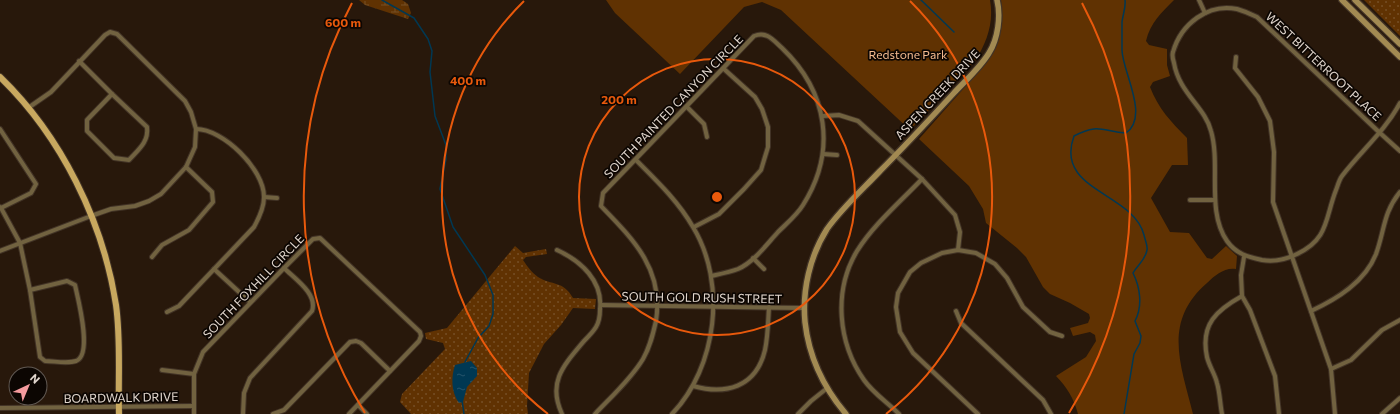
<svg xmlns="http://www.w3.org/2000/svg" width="1400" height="414" viewBox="0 0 1400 414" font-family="Commissioner,sans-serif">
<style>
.grass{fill:url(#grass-dots)}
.wetland{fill:url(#wetland-marsh)}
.park{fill:#603202}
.water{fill:url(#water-ripples)}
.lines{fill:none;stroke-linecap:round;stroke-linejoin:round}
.stream{stroke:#003853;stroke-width:1.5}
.street-casing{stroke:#423326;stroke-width:6}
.secondary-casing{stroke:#423326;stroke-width:8}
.primary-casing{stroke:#423326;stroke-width:8}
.street{stroke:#716240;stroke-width:4}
.secondary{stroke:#a28a52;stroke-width:5.5}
.primary{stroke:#c8a85f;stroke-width:6}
.ring{fill:none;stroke:#e8590c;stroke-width:2}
.labels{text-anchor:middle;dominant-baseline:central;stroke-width:3.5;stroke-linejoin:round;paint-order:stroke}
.park-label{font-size:12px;fill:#f6bc90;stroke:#0c0602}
.street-label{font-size:12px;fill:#e1d6cd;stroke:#0c0602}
.centre{fill:#e8590c;stroke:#0c0602;stroke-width:2}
.ring-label{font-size:12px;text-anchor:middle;font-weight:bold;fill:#e8590c;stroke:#0c0602;stroke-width:3.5;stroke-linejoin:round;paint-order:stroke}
</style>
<defs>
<pattern id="grass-dots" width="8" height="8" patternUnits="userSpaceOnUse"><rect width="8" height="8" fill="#603202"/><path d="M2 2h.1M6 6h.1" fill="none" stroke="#764f26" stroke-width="1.8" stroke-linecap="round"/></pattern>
<pattern id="wetland-marsh" width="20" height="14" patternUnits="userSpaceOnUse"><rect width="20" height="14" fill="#603202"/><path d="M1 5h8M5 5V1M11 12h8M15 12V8" fill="none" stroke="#764f26"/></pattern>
<pattern id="water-ripples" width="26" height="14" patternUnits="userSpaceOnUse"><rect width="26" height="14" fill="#003853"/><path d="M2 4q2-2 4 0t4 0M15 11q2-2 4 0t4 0" fill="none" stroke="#25546b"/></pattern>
</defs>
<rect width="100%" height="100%" fill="#28180b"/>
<g class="grass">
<path d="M1364,0h36v36z"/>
<path d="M515,246l8,7 23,-4 1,5 -21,3 -3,3c4,6 9,13 15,17 14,9 25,3 35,21l23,1 -1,10 -22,-1 -12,17 -17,19 -15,29 -2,33 1,8h-117l-11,-12 2,-8 43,-45 -2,-6 -17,-4 -1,-6 22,-5z"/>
</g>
<path class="wetland" d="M359,0h43l6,4 3,9 -3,6 -43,-14z"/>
<g class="park">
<path d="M606,0h384c4,23 -3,42 -15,61l-65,69 -129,-120 -19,-8 -18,5 -64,67 -65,-61z"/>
<path d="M1001,0h173c-12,12 -24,23 -28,41l3,4 18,4v16l3,11 -17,6 -3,5c8,21 21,35 37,51l1,27h-16l-21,33 19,34 19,1 18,25 5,1 14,-13 11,10 -1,13c-11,-2 -21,6 -29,14 -45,39 -26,82 -14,131h-115c-4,-15 -11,-27 -22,-38l30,-19 10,-16 -1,-6 -5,-3 -17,4 -3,-8 18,-5 2,-5 -1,-4 -19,-11 -20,-9 -7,-7 -17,-30 -9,-9 -31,-25 -3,-14 -14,-23 -50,-47 68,-77c12,-22 16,-37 14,-62z"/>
</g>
<path class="water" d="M471,361l6,7v8l-10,11 -4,15 -4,1c-8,-11 -8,-26 -4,-38z"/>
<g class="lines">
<g class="stream">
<path d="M382,0l32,18 14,21 4,12 -2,21 5,44 11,29v14l-6,30 13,38 32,48 8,20v19l-4,12 -11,12 -13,24"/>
<path d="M921,0l33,32"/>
<path d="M462,400l2,14"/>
<path d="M1124,414l10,-60 6,-11 1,-7 -6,-15c8,-15 5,-34 -2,-48 5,-9 12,-12 14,-23 1,-4 -2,-10 -3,-15 -11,-43 -90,-44 -70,-99 24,-13 28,-5 52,-3 24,-17 -4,-62 -4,-83 0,-9 0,-19 0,-28 1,-8 4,-15 3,-22"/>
</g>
<defs>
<g id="street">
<path d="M1199,0l6,13"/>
<path d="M1236,57l-1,11 23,29 12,24 4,31 -1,50 58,167 4,45"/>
<path d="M79,61l33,33"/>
<path d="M112,94l35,33c2,15 -9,23 -18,33l-15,-2 -27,-27v-11z"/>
<path d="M1400,103c-15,28 -39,48 -58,73 -3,4 -4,9 -6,14 -11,28 -7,49 -39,64 -10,5 -23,8 -35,6 -14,-3 -26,-6 -35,-19 -21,-30 -6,-76 -16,-110 -6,-24 -32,-38 -37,-68 -1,-3 -2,-8 -1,-11 8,-28 35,-49 64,-43 7,2 14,5 20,8l123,116 20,18"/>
<path d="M687,107l17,17 3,13"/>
<path d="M823,116l16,-1 19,6 64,58 33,36 5,17 -2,18"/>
<path d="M0,129l36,55 -5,9 -30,15 -1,-1"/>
<path d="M823,154l14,1"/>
<path d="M636,160c21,21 42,41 57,67 34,56 24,140 -21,187"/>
<path d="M264,197l13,1"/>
<path d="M1190,200h25"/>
<path d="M1,208l19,35 10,47"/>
<path d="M694,227l25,-13 25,-25 17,-19 7,-23v-20l-6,-18 -7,-12 -31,-28"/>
<path d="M557,250c24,11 46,31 43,59 0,6 -1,13 -4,18 -3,5 -8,10 -12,14 -20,24 -37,41 -22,73"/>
<path d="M0,251l91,-35 20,-7 24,-3 14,-5 12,-7 25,-27 9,-20 1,-18 -5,-17 -6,-11 -68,-67 -7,-2 -5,3 -54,57 -23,16"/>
<path d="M152,257l10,-12 27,-15 24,-28 -1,-10 -26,-25"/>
<path d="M1244,257l-3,18 1,21 8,14 25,66 4,38"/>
<path d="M753,258l11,11"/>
<path d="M214,269l36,33"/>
<path d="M67,281l8,4c3,14 18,70 1,76 -9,3 -22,0 -31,0l-5,-4 -10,-67z"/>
<path d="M601,305l203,3"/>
<path d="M956,311l5,12 82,77 8,14"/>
<path d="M1311,311c26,-12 54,-29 65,-57 9,-25 7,-41 24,-62"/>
<path d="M167,312l12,-6 75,-79c5,-9 10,-19 10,-30 0,-28 -41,-68 -68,-68"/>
<path d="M1331,369l20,-9 31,-30 18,-10"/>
<path d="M162,370l32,4"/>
<path d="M693,386c32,9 63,2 72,-36 3,-14 3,-28 4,-43"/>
<path d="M358,405l9,9"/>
<path d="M0,408l194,-2"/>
<path d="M194,414v-40l9,-22 81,-84 29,-29 7,-1 100,94 1,4 -2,5 -70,73"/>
<path d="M243,414l1,-21 6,-15 62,-67c6,-17 -17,-32 -28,-43"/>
<path d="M273,414l11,-4 66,-68 6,-1 5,2 29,28"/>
<path d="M595,414c16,-17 36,-35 48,-55 7,-12 10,-25 13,-38 8,-51 -22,-81 -55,-115l2,-13 151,-157c13,-5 19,4 28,12 46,44 55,103 21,157 -6,10 -17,19 -25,27 -11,12 -24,30 -40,37 -8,3 -18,5 -27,7"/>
<path d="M798,414l13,-13 15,-12"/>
<path d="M899,414c-11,-11 -26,-21 -35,-34 -26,-37 -31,-89 -7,-129 17,-27 43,-49 65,-72"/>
<path d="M978,414l-65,-61 -13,-21 -4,-25 2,-14 12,-21 11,-9 21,-10 16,-3 18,3 19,11 12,14 16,29 27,25 12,4"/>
<path d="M1222,414c-2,-10 -2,-21 -5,-31 -2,-9 -8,-17 -10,-26 -7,-33 10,-47 35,-61"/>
<path d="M1382,414l18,-16"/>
</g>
<g id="secondary">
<path d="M1342,0l58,57"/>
<path d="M1355,0l45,44"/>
<path d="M846,414c-23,-27 -37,-56 -41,-92 -3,-32 5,-66 22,-93 15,-21 35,-39 53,-58 25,-25 49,-51 73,-77 12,-13 27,-26 36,-41 9,-14 12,-37 8,-53"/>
</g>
<path id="primary" d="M0,77c61,59 103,144 116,228 5,36 2,72 3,109"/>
</defs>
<use href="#street" class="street-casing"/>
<use href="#secondary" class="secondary-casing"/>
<use href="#primary" class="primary-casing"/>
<use href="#street" class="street"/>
<use href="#secondary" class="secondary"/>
<use href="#primary" class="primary"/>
</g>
<g class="ring">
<circle cx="717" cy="197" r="138"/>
<path d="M548 414A275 275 0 0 1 524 1M910 1A275 275 0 0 1 886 414"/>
<path d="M365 413A413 413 0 0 1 352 3M1082 3A413 413 0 0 1 1069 413"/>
</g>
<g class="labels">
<g class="park-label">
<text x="908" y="54">Redstone Park</text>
</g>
<g class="street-label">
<text transform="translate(1324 66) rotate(43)">WEST BITTERROOT PLACE</text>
<text transform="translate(937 94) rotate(-47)">ASPEN CREEK DRIVE</text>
<text transform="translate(673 106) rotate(-46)">SOUTH PAINTED CANYON CIRCLE</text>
<text transform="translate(253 286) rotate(-46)">SOUTH FOXHILL CIRCLE</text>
<text transform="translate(702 297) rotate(1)">SOUTH GOLD RUSH STREET</text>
<text transform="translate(121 397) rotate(-1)">BOARDWALK DRIVE</text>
</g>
</g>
<circle cx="717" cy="197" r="6" class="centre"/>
<g class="ring-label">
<text x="343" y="27">600 m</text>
<text x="468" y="85">400 m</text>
<text x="619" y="104">200 m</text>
</g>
<g transform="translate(28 386) rotate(44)"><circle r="19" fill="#0c0602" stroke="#615953"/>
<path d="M0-3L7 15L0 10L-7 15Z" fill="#f59b9e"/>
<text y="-6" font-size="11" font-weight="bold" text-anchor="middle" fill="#e1d6cd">N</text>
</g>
</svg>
